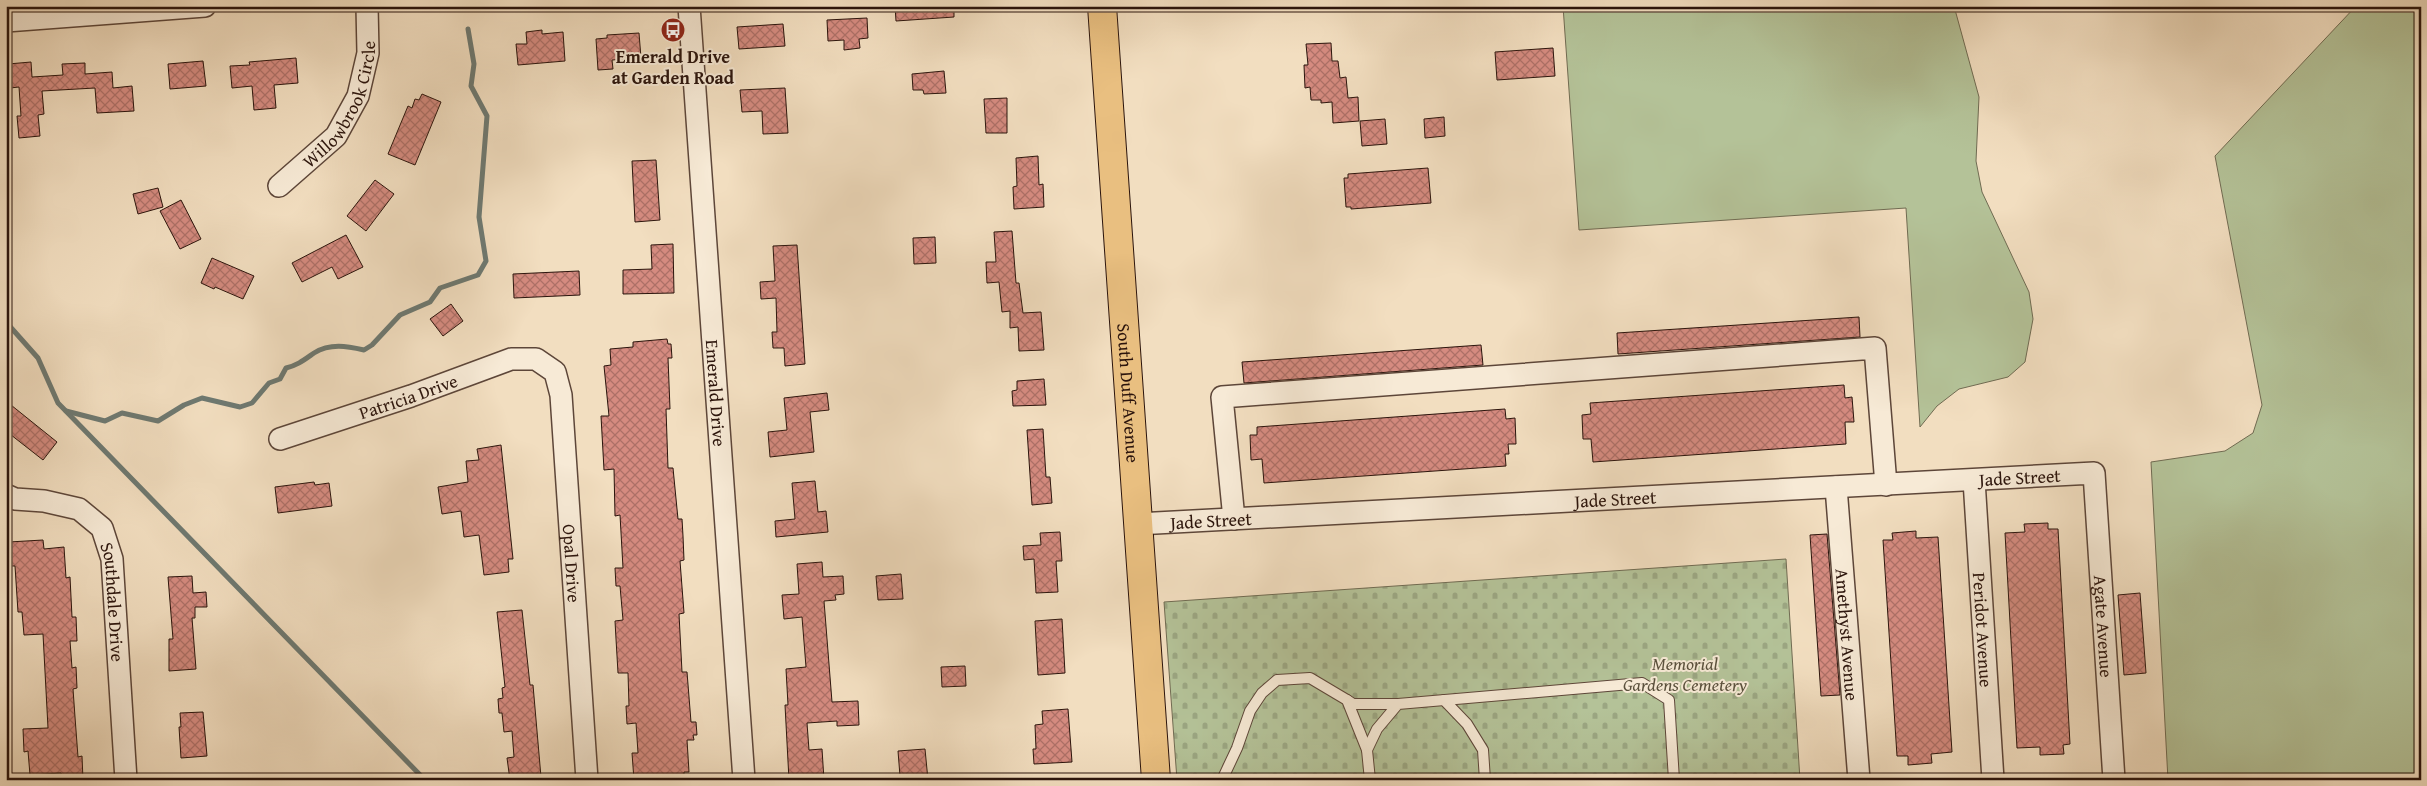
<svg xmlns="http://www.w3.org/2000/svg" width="2427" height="786" viewBox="0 0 2427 786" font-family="'Gentium Book Plus',serif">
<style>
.grass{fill:#b4c298;stroke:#706b52}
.cemetery{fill:url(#cemetery-stones);stroke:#706b52}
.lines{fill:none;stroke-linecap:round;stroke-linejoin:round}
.stream{stroke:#6e7971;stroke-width:5}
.building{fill:url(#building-cross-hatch);stroke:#2b140c}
.lane-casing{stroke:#5d4639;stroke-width:12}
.street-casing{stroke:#5d4639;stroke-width:24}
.primary-casing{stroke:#2b140c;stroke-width:30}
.lane{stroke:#f7ead6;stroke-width:10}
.street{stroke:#f7ead6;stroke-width:21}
.primary{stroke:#e9bf80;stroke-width:28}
.labels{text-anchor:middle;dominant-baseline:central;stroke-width:4;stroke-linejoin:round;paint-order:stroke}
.poi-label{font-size:18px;font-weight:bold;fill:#2b140c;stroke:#f7ead6}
.street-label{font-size:18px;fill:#2b140c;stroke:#f7ead6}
.park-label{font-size:18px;font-style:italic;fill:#5b513d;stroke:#f7ead6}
</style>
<defs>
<pattern id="cemetery-stones" width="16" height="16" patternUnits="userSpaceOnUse" patternTransform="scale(1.25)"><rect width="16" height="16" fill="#b4c298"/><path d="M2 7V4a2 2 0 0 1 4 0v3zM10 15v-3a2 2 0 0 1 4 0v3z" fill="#9ba682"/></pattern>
<pattern id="building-cross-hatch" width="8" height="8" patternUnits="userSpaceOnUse" patternTransform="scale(1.25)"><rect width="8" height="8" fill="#d58b80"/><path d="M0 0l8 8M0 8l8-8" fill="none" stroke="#ad7067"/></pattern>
</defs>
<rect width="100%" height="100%" fill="#f2dec0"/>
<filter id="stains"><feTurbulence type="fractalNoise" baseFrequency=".004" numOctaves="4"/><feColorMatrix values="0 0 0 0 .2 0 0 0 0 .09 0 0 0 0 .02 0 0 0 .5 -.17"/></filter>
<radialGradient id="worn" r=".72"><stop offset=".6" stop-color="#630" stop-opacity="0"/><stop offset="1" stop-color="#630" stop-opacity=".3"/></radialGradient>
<g class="grass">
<path d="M1563,6h391l25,91 -3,64 6,31 47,100 4,27 -8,43 -17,15 -49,12 -22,17 -17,21 -14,-219 -327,22z"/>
<path d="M2356,6h65v774h-253l-17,-318 74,-11 28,-18 9,-28 -47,-249z"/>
</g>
<path class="cemetery" d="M1786,559l14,221h-623l-13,-178z"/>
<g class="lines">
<g class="stream">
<path d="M6,322l32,36 20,45 367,377"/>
<path d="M66,411l39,10 17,-8 36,8 26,-16 18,-7 38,9 12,-4 17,-20 11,-4 6,-11c12,-3 18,-8 28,-15 16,-10 33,-7 50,-3l8,-5 28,-30 30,-13 10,-14 38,-13 8,-14 -7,-44 8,-101 -16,-30 3,-22 -6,-35"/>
</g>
</g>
<g class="building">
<path d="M895,6h59v11l-58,4z"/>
<path d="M867,18l1,20 -9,1 1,9 -16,2v-10l-16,1 -1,-21z"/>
<path d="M783,24l2,22 -46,3 -2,-22z"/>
<path d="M542,30v4l21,-2 2,29 -47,4 -2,-21h11l-1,-12z"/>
<path d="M639,33l2,25 -29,2 1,9 -15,1 -2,-31 11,-1v-3z"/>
<path d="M1331,43l1,18h6l2,17 6,-1 2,21 10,-1 1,24 -26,2 -1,-21 -11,1v-3h-10l-1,-13 -5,1 -1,-23h4l-2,-21z"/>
<path d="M1553,48l2,28 -58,4 -2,-28z"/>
<path d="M296,58l2,25 -24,2 2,23 -22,2 -2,-24 -20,2 -2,-22 20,-1 -1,-3z"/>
<path d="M203,61l3,25 -36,3 -2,-25z"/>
<path d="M31,62l1,15 31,-2 -1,-11 23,-1v11l27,-2 1,16 19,-2 2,25 -37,2 -2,-25 -53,3 2,23 -6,1 2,21 -21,2 -2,-22h4l-2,-29 -9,1 -2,-24z"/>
<path d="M944,71l2,22 -22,1 -1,-4h-10l-1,-16z"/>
<path d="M785,88l3,45 -25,1 -1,-23 -20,1 -2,-22z"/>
<path d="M422,94l19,8 -26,63 -27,-11 20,-48 4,2 3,-9 4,1z"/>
<path d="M1007,98v35h-21l-2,-34z"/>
<path d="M1444,117l1,19 -20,2 -1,-19z"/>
<path d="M1385,119l2,25 -25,2 -2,-25z"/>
<path d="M1038,156l1,29 4,-1 1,23 -30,2 -1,-22 4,-1 -1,-28z"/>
<path d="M656,160l4,60 -25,2 -3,-61z"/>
<path d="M1428,168l3,35 -80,6v-2h-5l-2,-29h4v-4z"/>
<path d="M375,180l19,14 -28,37 -19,-15z"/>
<path d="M158,188l5,19 -25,7 -5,-20z"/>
<path d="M181,200l20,39 -21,10 -20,-38z"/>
<path d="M1012,231l4,52h3l4,30 18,-1 3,38 -25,1 -1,-24 -8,1v-17l-8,1 -3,-30 -12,1 -1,-21h10l-2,-30z"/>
<path d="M346,235l17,32 -25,12 -6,-12 -30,15 -10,-19z"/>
<path d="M935,237l1,26 -22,1 -1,-26z"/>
<path d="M673,244l1,49 -51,1v-24l29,-1 -1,-24z"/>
<path d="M797,245l8,119 -20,2 -1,-18h-11l-1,-16h5l-1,-34 -15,1 -1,-17 15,-1 -2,-35z"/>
<path d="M212,258l42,18 -11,23 -28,-12 -1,2 -13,-6z"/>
<path d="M579,271l1,24 -66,3 -1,-24z"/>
<path d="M451,304l12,17 -20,15 -13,-17z"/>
<path d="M1859,317l1,20 -242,17 -1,-21z"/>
<path d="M667,339l1,5h3l1,14h-4l2,51h-4l2,59h5l5,51h4l1,17 1,24 -4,1 4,52 -5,1 3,58h5l4,50h5l1,13h-4l1,5h-7l2,32h-5v6l-50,2 -2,-27h6l-2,-30 -9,1 -1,-18h3l-1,-33h-10l-2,-34 -1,-18 8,-1 -3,-34h-4l-1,-18h8l-3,-53 -5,1 -1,-47 -10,1 -3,-54h8l-5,-50 7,-1 -1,-16 23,-2v-5z"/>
<path d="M1481,345l2,20 -239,18 -2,-21z"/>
<path d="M1044,379l2,26 -33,1 -1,-15 5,-1v-9z"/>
<path d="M1844,385l1,13 7,-1 2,25h-9l1,22 -253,18 -2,-23h-8l-1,-24 9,-1 -1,-11z"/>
<path d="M827,393l2,17 -19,2 4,40 -44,5 -2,-25 19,-2 -3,-32z"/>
<path d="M6,401l51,41 -14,18 -37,-29z"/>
<path d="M1505,409l1,10 9,-1 1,26h-8l1,10h-4l1,12 -242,17 -2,-24 -11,1 -1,-25h7v-8z"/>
<path d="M1043,429l3,48h4l2,26 -20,2 -5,-75z"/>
<path d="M501,445l12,114h-5l1,13 -25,3 -5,-40 -15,2 -3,-26 -19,3 -4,-27 30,-5 -2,-21 13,-1 -2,-11z"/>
<path d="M815,481l3,31 8,-1 2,21 -52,5 -1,-16 20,-2 -3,-36z"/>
<path d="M314,482l1,3 14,-2 3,23 -54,7 -3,-26z"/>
<path d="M2048,523v6h10l12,215 -7,1 1,9 -24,1v-8l-23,1 -12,-215 20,-1 -1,-8z"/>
<path d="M1916,531v7l22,-1 14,215 -21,2 1,9 -24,2v-9h-11l-14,-216h10l-1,-7z"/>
<path d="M1060,532l2,29h-6l2,31 -22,1 -2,-34 -10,1 -1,-14 18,-1 -1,-12z"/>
<path d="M1827,534l13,161 -19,1 -11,-161z"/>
<path d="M43,540l1,9 20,-2 2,31 4,-1 2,40h4l1,24h-7l2,27 4,-1 1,21 -4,1 2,28 3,40 4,-1 1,24h-21l-1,-7 -31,2 -2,-24 -4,1 -1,-23 25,-1 -5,-94 -19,1 -2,-23h-4l-3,-46h-4l-2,-24z"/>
<path d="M822,562l1,15 20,-1 1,18 -9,1 1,5 -12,1 8,101 26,-1 1,24 -22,1v-5l-30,2 2,27 13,-1 2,31h-35l-4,-75h3l-2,-36 20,-2 -4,-50 -18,2 -2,-24 17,-1 -2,-30z"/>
<path d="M901,574l2,25 -25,1 -2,-24z"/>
<path d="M192,576l1,17 13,-1 1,15h-12v11h-3l4,51 -27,2v-32h4l-5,-62z"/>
<path d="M2140,593l6,80 -22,2 -6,-80z"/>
<path d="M522,610l8,75h3l8,92 -10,1v2h-21l-3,-22 7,-1 -2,-26 -8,1 -2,-19h-3l-1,-14 5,-1 -1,-10 3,-1 -8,-75z"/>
<path d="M1062,619l3,54 -27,2 -3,-54z"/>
<path d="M965,666l1,20 -24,1 -1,-20z"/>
<path d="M1068,709l4,53 -38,2 -1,-15h3l-1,-24 8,-1 -1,-13z"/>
<path d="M203,712l4,44 -26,2 -2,-31h2l-1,-14z"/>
<path d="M925,749l3,31h-25l-1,-5 -2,1 -2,-25z"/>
</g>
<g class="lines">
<defs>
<g id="lane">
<path d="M1347,700l6,4h45"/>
<path d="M1444,700l23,24 16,26 2,30"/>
<path d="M1222,780l15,-32 13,-37 12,-18 15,-13 33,-2 37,22 20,50"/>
<path d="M1370,780l-3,-30 10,-21 21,-25 244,-21 27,17 5,80"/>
</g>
<g id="street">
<path id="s1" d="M689,6l55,774"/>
<path d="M6,21l199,-15"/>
<path id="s2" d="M279,186l57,-50 22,-40 10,-43 -1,-47"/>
<path id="s3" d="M280,439l131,-43 100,-37h25l19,13 6,23 26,385"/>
<path id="s4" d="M1974,480l19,300"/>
<path id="s5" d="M1836,487l23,293"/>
<path id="s6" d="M6,495l9,4 29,2 35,8 23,19 10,31 14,221"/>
<path d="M1234,519l-12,-122 653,-49 11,137"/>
<path id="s7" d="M1137,524l957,-51 20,307"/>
</g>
<g id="primary">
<path id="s8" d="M1102,6l54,774"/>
</g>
</defs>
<use href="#lane" class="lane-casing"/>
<use href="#street" class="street-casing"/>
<use href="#primary" class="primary-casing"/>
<use href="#lane" class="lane"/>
<use href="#street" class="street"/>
<use href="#primary" class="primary"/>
</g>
<defs>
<symbol id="bus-disc" viewBox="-11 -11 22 22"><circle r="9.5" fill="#8f2418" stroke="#f7ead6"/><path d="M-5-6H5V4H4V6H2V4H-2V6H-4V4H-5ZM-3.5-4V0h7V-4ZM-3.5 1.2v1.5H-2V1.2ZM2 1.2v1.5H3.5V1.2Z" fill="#fff"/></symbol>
</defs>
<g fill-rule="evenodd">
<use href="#bus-disc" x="659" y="16" width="28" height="28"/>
</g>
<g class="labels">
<g class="poi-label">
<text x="673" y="56">Emerald Drive<tspan x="673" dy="21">at Garden Road</tspan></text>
</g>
<g class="street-label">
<text stroke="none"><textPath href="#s2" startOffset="106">Willowbrook Circle</textPath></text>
<text stroke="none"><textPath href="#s1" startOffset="388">Emerald Drive</textPath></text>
<text stroke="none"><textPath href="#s8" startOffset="388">South Duff Avenue</textPath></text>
<text stroke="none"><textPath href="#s3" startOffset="135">Patricia Drive</textPath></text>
<text stroke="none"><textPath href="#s7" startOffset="884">Jade Street</textPath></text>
<text stroke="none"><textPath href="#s7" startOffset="479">Jade Street</textPath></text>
<text stroke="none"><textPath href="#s7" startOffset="74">Jade Street</textPath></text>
<text stroke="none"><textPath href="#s3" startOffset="485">Opal Drive</textPath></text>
<text stroke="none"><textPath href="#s6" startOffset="180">Southdale Drive</textPath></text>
<text stroke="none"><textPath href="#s7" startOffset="1112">Agate Avenue</textPath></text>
<text stroke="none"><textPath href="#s4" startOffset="150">Peridot Avenue</textPath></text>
<text stroke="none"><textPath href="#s5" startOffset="148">Amethyst Avenue</textPath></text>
</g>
<g class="park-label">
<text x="1685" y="663">Memorial<tspan x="1685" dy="21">Gardens Cemetery</tspan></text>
</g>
</g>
<rect width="2427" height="786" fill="none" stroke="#f2dec0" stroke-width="25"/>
<rect x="8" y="8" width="2412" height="771" fill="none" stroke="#2b140c" stroke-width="2.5"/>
<rect x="12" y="12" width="2402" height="761" fill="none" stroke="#2b140c"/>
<rect width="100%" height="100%" filter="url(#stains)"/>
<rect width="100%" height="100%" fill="url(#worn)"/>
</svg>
